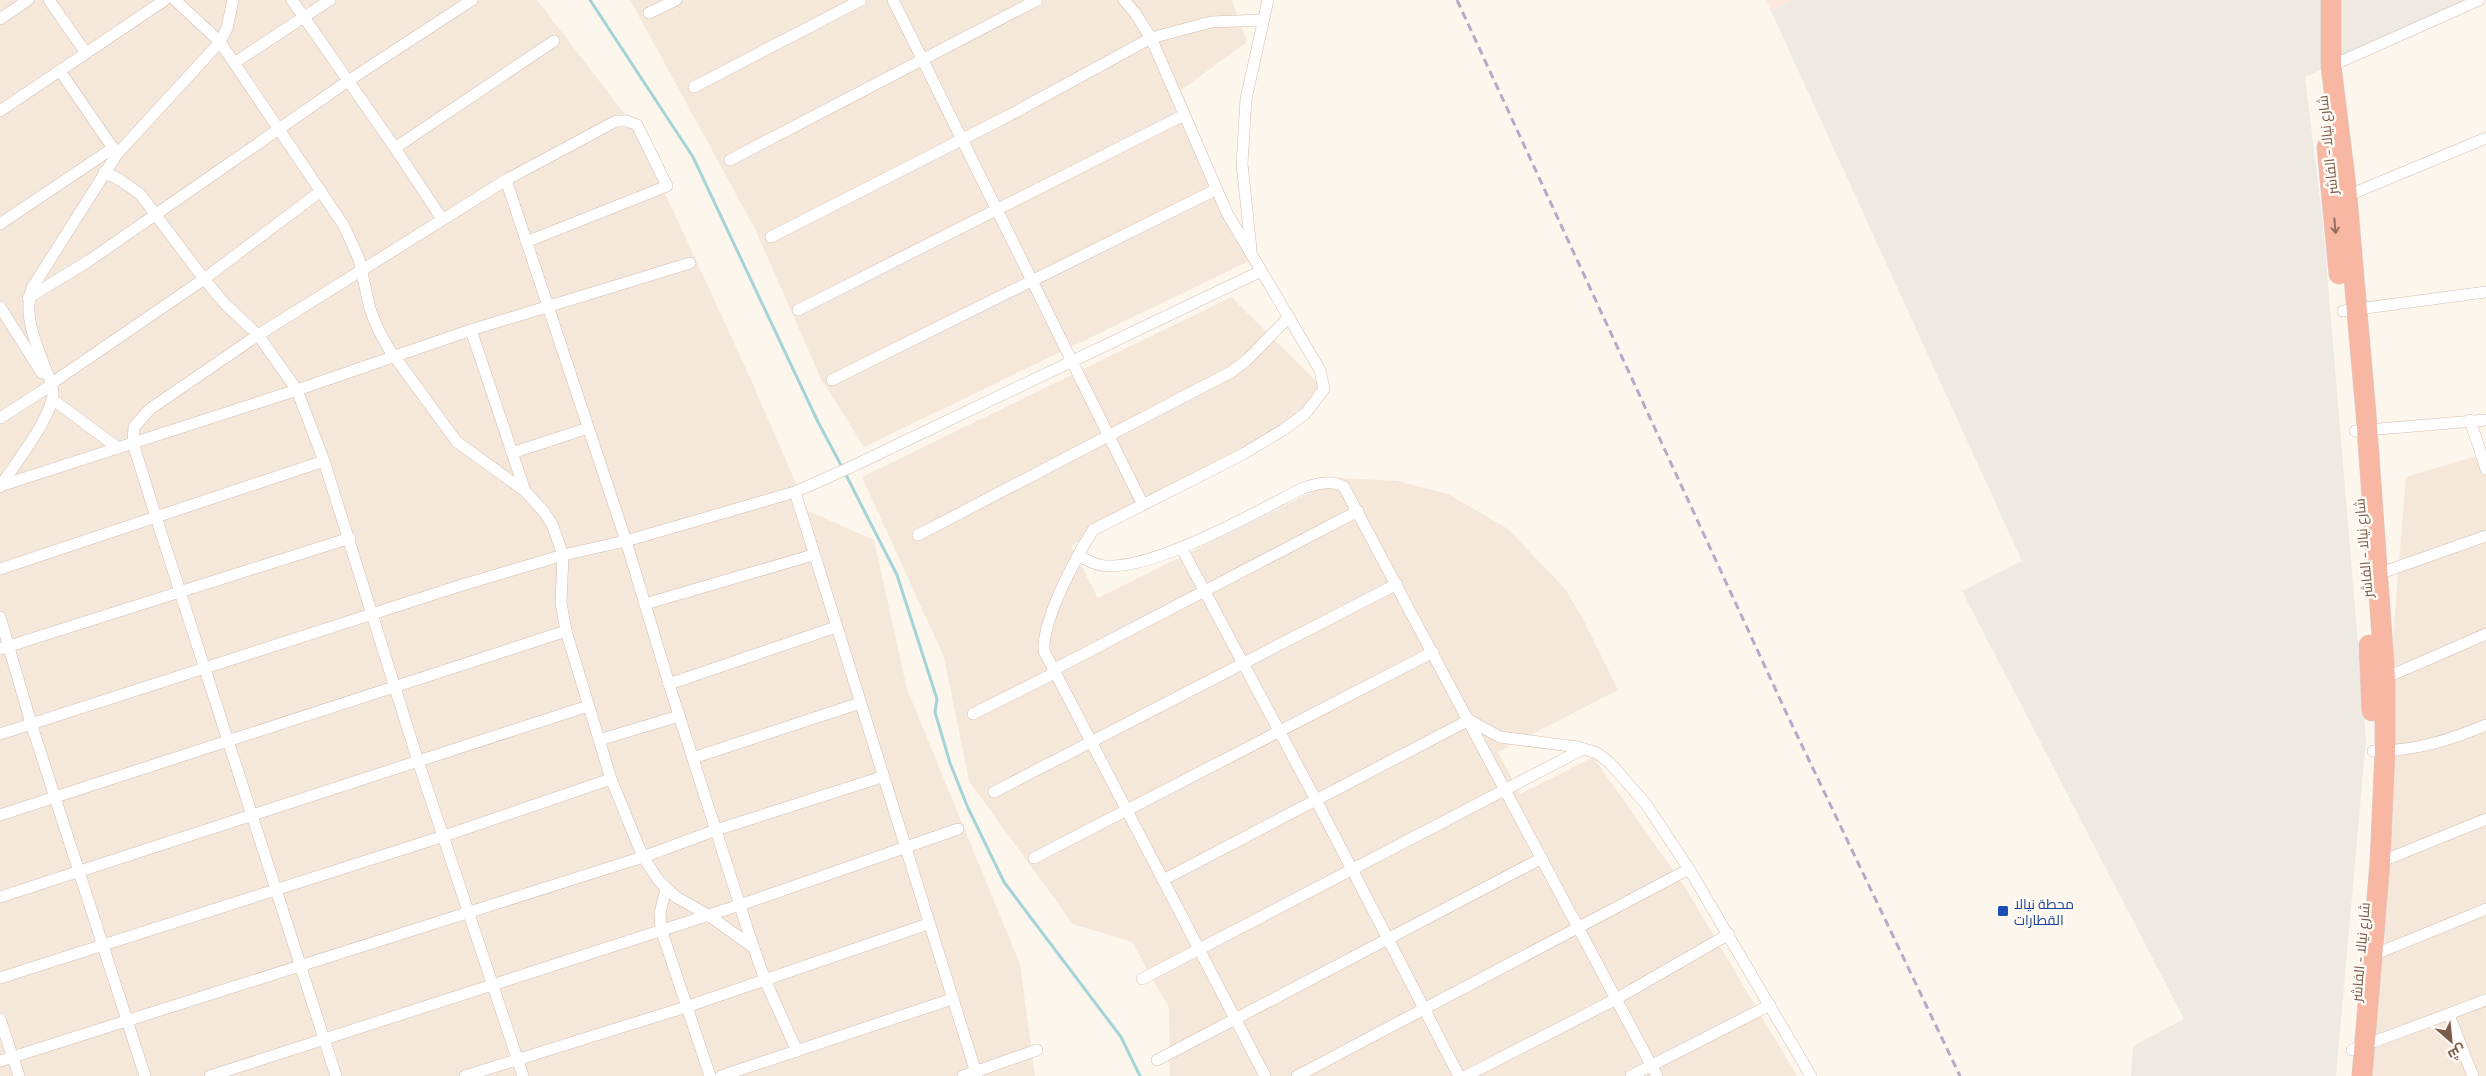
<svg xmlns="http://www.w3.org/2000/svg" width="2486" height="1076" viewBox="0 0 2486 1076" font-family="'Titillium Web',Cairo,sans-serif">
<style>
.residential{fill:#f5e8da}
.commercial{fill:#fde8e0}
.industrial{fill:#efe9e4}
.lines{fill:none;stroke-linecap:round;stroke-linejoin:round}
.stream{stroke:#a5d3da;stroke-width:3}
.street-casing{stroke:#d1beb0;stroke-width:12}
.highway-casing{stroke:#dad1cd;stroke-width:21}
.street{stroke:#fff;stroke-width:11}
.highway{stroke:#f7b7a3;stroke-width:20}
.rail{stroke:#b9a8c9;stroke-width:3;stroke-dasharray:8 5;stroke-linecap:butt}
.oneway{stroke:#936e5e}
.transit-dot{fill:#1a4fb4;stroke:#fffaf3;stroke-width:2}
.labels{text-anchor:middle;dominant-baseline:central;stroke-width:5;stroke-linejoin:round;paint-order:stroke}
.street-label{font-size:14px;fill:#7a5c4d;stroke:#fffaf3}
.transit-label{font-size:14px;fill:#164399;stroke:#fffaf3;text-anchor:start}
</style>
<rect width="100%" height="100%" fill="#fdf6ec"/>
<g class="residential">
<path d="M0,0h537l97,126 114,247 60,138 66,29 33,149 113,275 15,112h-1035z"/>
<path d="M630,0h602l15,42 -66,48 70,170 -387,187 -43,-68 -65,-148z"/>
<path d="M1231,297l91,90 -41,48 -210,111 27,52 242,-120 58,3 50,13 60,35 57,60 16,26 37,75 -120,62 22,42 73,-37 90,127 114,192h-627l-1,-68 -37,-66 -59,-18 -104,-143 -25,-124 -82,-180z"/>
<path d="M2486,453v623h-123l22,-342 21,-257z"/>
</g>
<path class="commercial" d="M1766,0h27l-22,11z"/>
<path class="industrial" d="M1793,0h683l-171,77 18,147 43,515 -30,337h-205l2,-30 51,-27 -222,-428 60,-30 -251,-550z"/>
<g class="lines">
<g class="stream">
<path d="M590,0l103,157 125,265 24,45"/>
<path d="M845,473l52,102 40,124 -2,13 15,51 18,45 36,74 117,155 19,39"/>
</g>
<defs>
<g id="street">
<path d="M49,0l37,53"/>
<path d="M175,0l45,42 124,184 15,33 11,50 8,20 11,20 68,93 68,49 19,21 8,12 11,31 -2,48 5,28 45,148 32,78 16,24 17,16 32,18 45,32"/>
<path d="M292,0l103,148 47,71"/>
<path d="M893,0l250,505"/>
<path d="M1124,0l11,13 16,25 76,175 93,157 4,19 -18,24 -23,17 -40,24 -150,76c-17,27 -51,90 -49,121l221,425"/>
<path d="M649,13l27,-13"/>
<path d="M0,19l28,-19"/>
<path d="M234,63l96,-63"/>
<path d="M2331,66l148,-66"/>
<path d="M60,71l57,83"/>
<path d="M694,87l167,-87"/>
<path d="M0,111l165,-111"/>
<path d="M395,148l159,-107"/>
<path d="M730,160l307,-160"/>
<path d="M104,172l16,8 20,14 64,85 21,25 33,31 39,55 27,71 94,300 105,315"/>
<path d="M506,180l120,361 43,143 81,253 15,43 32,71"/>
<path d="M2342,198l144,-60"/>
<path d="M0,224l113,-76"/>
<path d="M771,237l237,-121 143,-78 60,-16 52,-2"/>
<path d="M1251,249l-9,-85 4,-65 22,-99"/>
<path d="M28,298l62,-38 258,-179 124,-81"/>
<path d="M0,307l42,66"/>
<path d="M798,310l386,-195"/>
<path d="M2343,311l143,-19"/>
<path d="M471,330l54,161"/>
<path d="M832,380l383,-190"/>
<path d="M52,383l152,-104 117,-88"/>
<path d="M52,399l66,49"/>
<path d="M0,418l50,-32"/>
<path d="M2470,420l16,49"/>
<path d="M2355,431l131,-11"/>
<path d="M512,453l76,-25"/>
<path d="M0,486l297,-96 174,-60 219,-67"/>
<path d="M0,487c14,-22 51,-68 53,-93 0,-10 -5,-19 -9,-29 -9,-24 -21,-51 -12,-77l85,-134 103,-112 7,-14 6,-28"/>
<path d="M795,492l182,584"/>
<path d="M918,535l313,-163 16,-12 42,-43"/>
<path d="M1181,547l135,253 143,276"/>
<path d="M1078,556c9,4 19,10 29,10 51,2 149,-54 196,-78 13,-4 29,-9 41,-1l313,589"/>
<path d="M0,569l324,-108"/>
<path d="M2378,574l108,-38"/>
<path d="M645,604l168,-49"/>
<path d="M0,617l31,106 114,353"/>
<path d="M0,649l350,-111"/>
<path d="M1053,670l305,-159"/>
<path d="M2385,678l101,-44"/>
<path d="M669,684l167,-57"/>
<path d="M973,714l82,-41"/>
<path d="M0,734l459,-148 104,-31 63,-14 169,-49 56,-25 410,-196"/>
<path d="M599,740l80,-24"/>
<path d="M2373,751c43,0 73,-10 113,-26"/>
<path d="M693,758l167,-55"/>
<path d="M994,792l403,-208"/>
<path d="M0,815l566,-184"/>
<path d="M1034,858l399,-206"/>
<path d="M2380,862l106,-43"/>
<path d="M1163,880l306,-160 31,17 78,10 19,6 13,10 36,41 43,65 122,207"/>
<path d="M666,889l-6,24 1,16 49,147"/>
<path d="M0,897l588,-191"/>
<path d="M2373,955l113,-46"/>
<path d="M0,978l444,-142 167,-57"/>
<path d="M1142,979l441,-230"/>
<path d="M2449,1015l24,61"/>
<path d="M0,1019l19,57"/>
<path d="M2352,1050l134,-50"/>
<path d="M1157,1060l385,-202"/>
<path d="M0,1061l643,-204 73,-27 166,-53"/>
<path d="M210,1076l530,-171 218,-76"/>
<path d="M336,1076l-180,-559 -23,-74 1,-16 16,-18 108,-74 248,-155 110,-59h11l10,4 30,61 -141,56"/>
<path d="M465,1076l221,-69 242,-83"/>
<path d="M721,1076l231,-77"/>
<path d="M963,1076l74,-26"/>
<path d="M1297,1076l392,-207"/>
<path d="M1466,1076l150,-77 113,-65"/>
<path d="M1631,1076l139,-71"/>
</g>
<g id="highway">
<path d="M2331,0v66l15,120 20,228 19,264v73l-5,111 -18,214"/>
<path d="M2327,147l12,127"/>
<path d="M2369,645l3,66"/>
</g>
</defs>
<use href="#street" class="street-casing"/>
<use href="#highway" class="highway-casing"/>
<use href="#street" class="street"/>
<use href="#highway" class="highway"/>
<path class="rail" d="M1457,0l328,710 175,366"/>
</g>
<defs><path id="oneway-shaft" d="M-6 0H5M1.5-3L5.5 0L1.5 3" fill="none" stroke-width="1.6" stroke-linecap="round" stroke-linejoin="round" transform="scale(1.25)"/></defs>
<use class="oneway" href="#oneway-shaft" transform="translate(2335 226) rotate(85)"/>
<rect class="transit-dot" x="1997" y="905" width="12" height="12" rx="2.5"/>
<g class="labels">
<g class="street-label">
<text transform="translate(2327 145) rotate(-96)">شارع نيالا - الفاشر</text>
<text transform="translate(2363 548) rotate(-95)">شارع نيالا - الفاشر</text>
<text transform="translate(2360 952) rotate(-85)">شارع نيالا - الفاشر</text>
</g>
<g class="transit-label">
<text x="2014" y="903">محطة نيالا<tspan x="2014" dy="16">القطارات</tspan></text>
</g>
</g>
<g transform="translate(2451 1041) rotate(153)" stroke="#fffaf3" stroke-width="4" paint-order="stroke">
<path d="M0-4L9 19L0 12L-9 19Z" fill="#7a5c4d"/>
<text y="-8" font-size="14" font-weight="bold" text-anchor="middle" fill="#7a5c4d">ش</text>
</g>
</svg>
